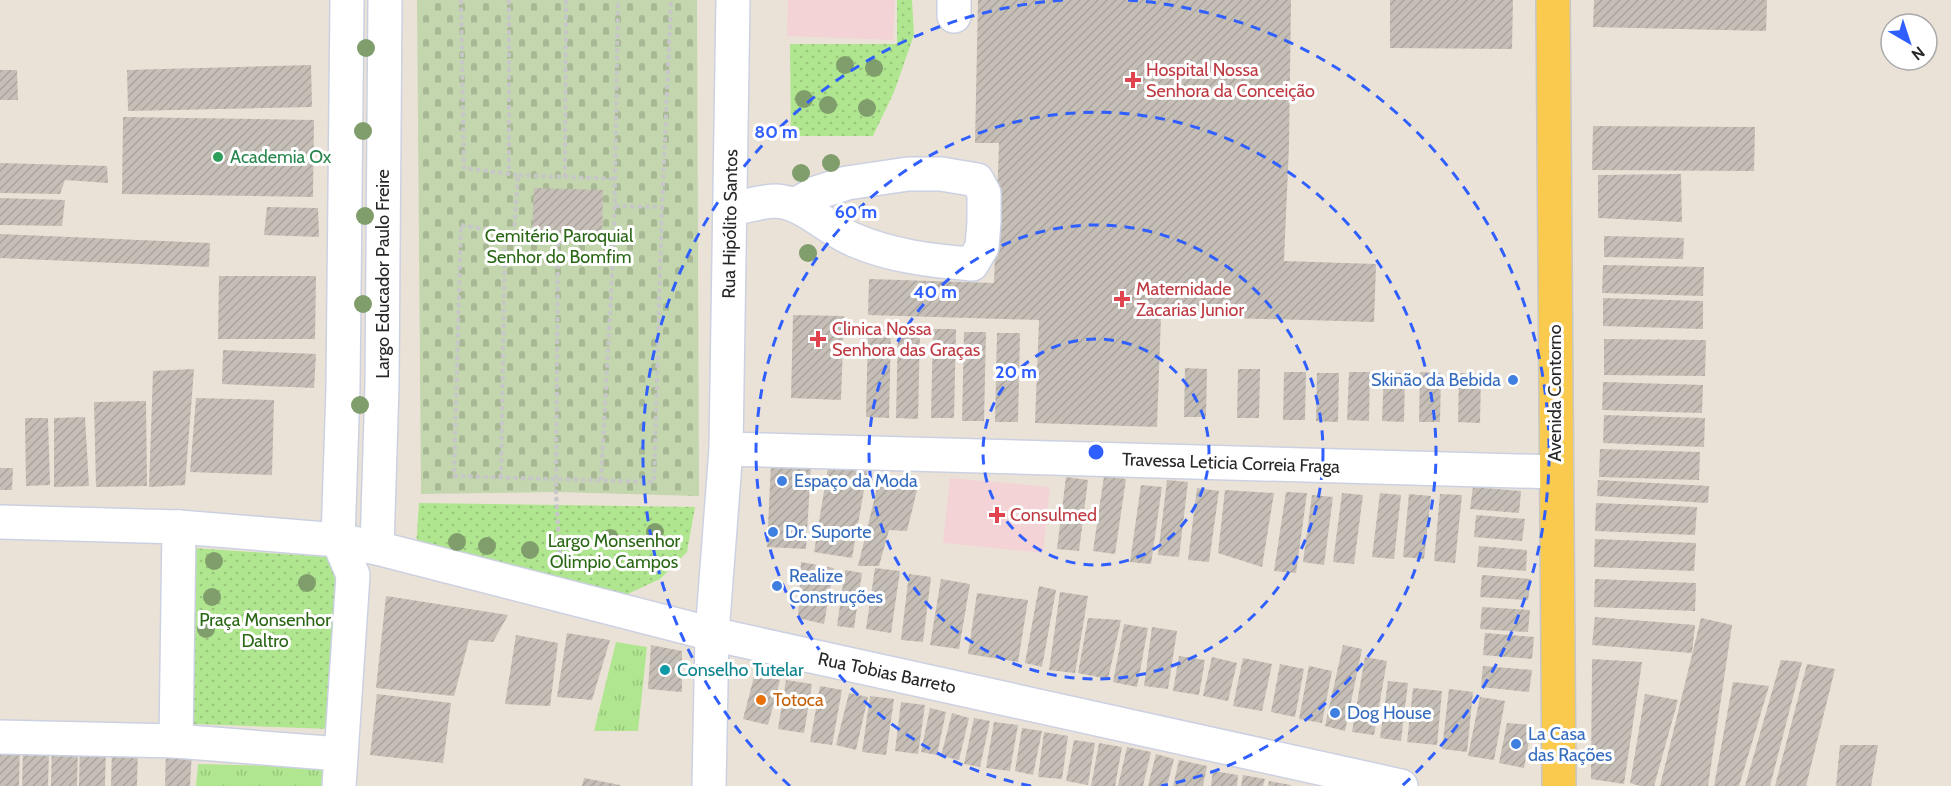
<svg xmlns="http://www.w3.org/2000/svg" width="1951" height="786" viewBox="0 0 1951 786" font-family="Cabin,sans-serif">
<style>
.medical{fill:#f3d3d6}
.grass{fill:url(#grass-tufts)}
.cemetery{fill:url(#cemetery-stones)}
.park{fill:url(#park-dots)}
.building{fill:url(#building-hatch)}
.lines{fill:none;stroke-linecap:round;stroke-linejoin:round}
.minor-casing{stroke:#ccd1e2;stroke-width:36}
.major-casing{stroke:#c7c7c7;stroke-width:36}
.path{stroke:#c7c7c7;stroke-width:4;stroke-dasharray:4.5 3;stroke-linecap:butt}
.minor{stroke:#fff;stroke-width:33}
.major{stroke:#f9ca4e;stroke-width:33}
.tree{fill:#809e6c}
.ring{fill:none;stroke:#305fff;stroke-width:3;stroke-dasharray:10 8}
.health-dot{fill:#e0444e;stroke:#fff;stroke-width:2}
.leisure-dot{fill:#2e9e5b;stroke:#fff;stroke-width:2}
.shop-dot{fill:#3f7fe0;stroke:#fff;stroke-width:2}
.culture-dot{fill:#0f9aa8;stroke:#fff;stroke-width:2}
.food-dot{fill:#e8710a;stroke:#fff;stroke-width:2}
.labels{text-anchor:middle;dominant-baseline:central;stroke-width:6;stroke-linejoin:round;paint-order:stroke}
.health-label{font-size:18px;fill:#be3a42;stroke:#fff;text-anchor:start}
.leisure-label{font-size:18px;fill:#27864d;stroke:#fff;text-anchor:start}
.street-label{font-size:18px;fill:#272727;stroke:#fff}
.park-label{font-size:18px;fill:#296714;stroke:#fff}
.shop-label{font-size:18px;fill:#366cbe;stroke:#fff;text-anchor:start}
.culture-label{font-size:18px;fill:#0d838f;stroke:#fff;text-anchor:start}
.food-label{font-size:18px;fill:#c56008;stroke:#fff;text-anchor:start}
.centre{fill:#305fff;stroke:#fff;stroke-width:3}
.ring-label{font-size:18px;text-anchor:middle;font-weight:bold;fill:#305fff;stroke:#fff;stroke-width:6;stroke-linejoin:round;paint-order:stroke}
</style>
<defs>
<pattern id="grass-tufts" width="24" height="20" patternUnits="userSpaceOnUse" patternTransform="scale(1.5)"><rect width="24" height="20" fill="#b0e68f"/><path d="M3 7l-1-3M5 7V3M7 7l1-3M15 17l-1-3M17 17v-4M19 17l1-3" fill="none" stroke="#97c57b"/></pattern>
<pattern id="cemetery-stones" width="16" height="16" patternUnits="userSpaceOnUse" patternTransform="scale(1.5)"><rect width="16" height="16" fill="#c3d6ad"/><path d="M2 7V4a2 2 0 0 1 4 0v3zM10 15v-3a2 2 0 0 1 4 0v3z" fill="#a8b895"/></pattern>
<pattern id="park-dots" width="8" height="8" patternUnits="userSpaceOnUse" patternTransform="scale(1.5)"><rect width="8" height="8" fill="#b0e68f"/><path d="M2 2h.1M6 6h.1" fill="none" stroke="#97c57b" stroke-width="1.8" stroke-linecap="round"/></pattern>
<pattern id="building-hatch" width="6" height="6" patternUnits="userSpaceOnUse" patternTransform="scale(1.5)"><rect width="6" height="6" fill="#c6bfb7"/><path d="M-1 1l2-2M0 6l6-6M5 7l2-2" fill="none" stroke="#aaa49d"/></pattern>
</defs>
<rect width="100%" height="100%" fill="#ebe2d7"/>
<g class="medical">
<path d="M788,0h107l-2,40 -106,-4z"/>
<path d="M950,478l100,9 -7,66 -100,-10z"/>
</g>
<g class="grass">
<path d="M616,642l31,5 -9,84h-44z"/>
<path d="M198,764l126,3 -1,19h-127z"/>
</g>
<path class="cemetery" d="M417,0h280l2,496 -143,-4 -135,2z"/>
<g class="park">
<path d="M897,0h15l2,35 -20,57 -21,44h-82l-1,-92h107z"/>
<path d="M419,503l276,4 -8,45 -27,27 -41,19 -203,-49z"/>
<path d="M193,548l150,10 -13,171 -137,-5z"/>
</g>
<g class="building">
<path d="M978,0h313l-2,146 -5,115 92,3 -2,58 -213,-6 -4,111 -122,-4 4,-103 -171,-5 1,-36 125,4 5,-140h-24z"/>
<path d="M1390,0h123l-1,49 -122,-1z"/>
<path d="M1594,0h173l-1,31 -173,-4z"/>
<path d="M311,65l1,42 -184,4 -1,-41z"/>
<path d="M0,70h17l1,30h-18z"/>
<path d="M123,117l191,3 -1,77 -191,-3z"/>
<path d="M1593,126l162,1 -1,44 -162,-1z"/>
<path d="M0,163l107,3 1,17 -43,-3 -5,14 -60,-1z"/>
<path d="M1681,174l1,48 -84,-4v-43z"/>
<path d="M534,188l69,2 -1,45 -70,-2z"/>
<path d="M0,198l65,2 -3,26 -62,-1z"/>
<path d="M267,207l51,1 1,29 -55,-2z"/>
<path d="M0,234l210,9 -1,24 -209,-9z"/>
<path d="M1604,236l80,2 -1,21 -79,-2z"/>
<path d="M1603,265l101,2 -1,29 -101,-3z"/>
<path d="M219,276h97l-1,63h-97z"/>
<path d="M1603,298l100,3v28l-100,-3z"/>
<path d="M793,315l51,1 -3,84 -50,-2z"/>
<path d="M868,329h23l-2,89 -23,-1z"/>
<path d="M933,329h23l-2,89h-23z"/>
<path d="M898,330h22l-2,89 -22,-1z"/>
<path d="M964,332h22l-2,89h-22z"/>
<path d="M997,333h23l-2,89h-23z"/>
<path d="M1604,339l102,1 -1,36 -101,-1z"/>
<path d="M223,350l93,4 -2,34 -92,-4z"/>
<path d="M1185,368l22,1 -1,48h-22z"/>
<path d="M194,369l-9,116 -36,2 4,-116z"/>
<path d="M1238,369h22l-1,49h-22z"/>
<path d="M1284,372h22l-1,48h-22z"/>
<path d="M1349,372h21l-1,49 -22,-1z"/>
<path d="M1384,372l21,1 -1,49 -22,-1z"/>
<path d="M1420,372l21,1 -1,49h-21z"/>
<path d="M1317,373h22l-1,49 -22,-1z"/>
<path d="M1459,373l22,1 -1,49 -22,-1z"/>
<path d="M1603,382l100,3 -1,28 -100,-3z"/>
<path d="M196,398l78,2 -2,75 -82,-3z"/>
<path d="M146,401l1,85 -51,1 -2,-85z"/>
<path d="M1604,415l101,3 -1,29 -101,-4z"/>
<path d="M85,417l4,69 -35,1v-69z"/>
<path d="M25,418h23l2,67 -24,1z"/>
<path d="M1600,449l100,3 -1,28 -100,-3z"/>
<path d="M829,461l39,6 -16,91 -38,-6z"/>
<path d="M771,464l40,2 -5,83 -39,-2z"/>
<path d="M0,468h13l-1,22h-12z"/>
<path d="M1104,476l22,3 -11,75 -22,-3z"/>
<path d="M1066,477l22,3 -9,71 -22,-2z"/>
<path d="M879,480l40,2 -12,49 -18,-1 -10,36h-21z"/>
<path d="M1167,480l21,2 -9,75 -21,-2z"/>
<path d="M1598,480l111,6 -1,17 -111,-7z"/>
<path d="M1141,485l21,2 -11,77 -21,-2z"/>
<path d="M1473,487l48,4 -2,22 -49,-4z"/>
<path d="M1197,488l22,3 -10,71 -21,-2z"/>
<path d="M1225,490l49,3 -12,74 -44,-14z"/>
<path d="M1286,492l21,1 -11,80 -22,-2z"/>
<path d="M1342,493l21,2 -9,69 -21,-2z"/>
<path d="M1380,493l21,2 -7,64 -22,-2z"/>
<path d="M1409,494l22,2 -7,63 -21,-2z"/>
<path d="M1440,494l22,1 -7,68 -21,-2z"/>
<path d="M1312,495l21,2 -9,68 -21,-3z"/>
<path d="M1596,503l101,4 -2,28 -100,-4z"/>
<path d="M1476,515l49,4 -3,22 -48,-4z"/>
<path d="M1595,539l101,4 -2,28 -100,-4z"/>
<path d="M1479,546l48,4 -1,21 -49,-4z"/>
<path d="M801,562l33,6 -10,56 -26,-6z"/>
<path d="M875,568l25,3 -9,62 -25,-4z"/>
<path d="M845,570l17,3 -8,55 -17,-2z"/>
<path d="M909,574l22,3 -8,65 -22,-2z"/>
<path d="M1482,575l49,4 -3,21 -48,-3z"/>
<path d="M941,579l29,5 -11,65 -29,-4z"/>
<path d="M1595,579l101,4 -1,28 -101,-4z"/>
<path d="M1039,586l17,4 -14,77 -17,-4z"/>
<path d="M1060,592l28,4 -13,77 -26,-3z"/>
<path d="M977,593l51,7 -10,62 -50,-8z"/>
<path d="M386,596l122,19 -15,27 -24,-2 -15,56 -78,-8z"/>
<path d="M1482,607l48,3 -2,22 -48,-3z"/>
<path d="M1595,617l100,8 -3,28 -100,-8z"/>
<path d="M1088,618l33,2 -13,59 -30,-6z"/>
<path d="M1701,618l31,7 -24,161h-48z"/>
<path d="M1124,624l24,4 -11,59 -24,-5z"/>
<path d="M1152,627l25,4 -9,58 -24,-3z"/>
<path d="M567,633l43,7 -18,60 -35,-3z"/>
<path d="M1485,633l49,4 -2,22 -49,-4z"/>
<path d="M516,635l42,8 -8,63 -45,-2z"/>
<path d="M651,645l31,6v41l-34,-3z"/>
<path d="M1343,645l19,4 -17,82 -20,-5z"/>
<path d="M1179,656l26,4 -6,35 -26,-4z"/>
<path d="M1212,657l25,6 -9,38 -25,-5z"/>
<path d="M1365,657l22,4 -13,74 -22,-3z"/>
<path d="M1243,658l29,6 -10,47 -29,-5z"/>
<path d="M1592,659l50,3 -18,122 -33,-5z"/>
<path d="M1781,660l21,2 -32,124h-25z"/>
<path d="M1280,664l24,5 -9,48 -24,-5z"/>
<path d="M1807,664l28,5 -29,117h-31z"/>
<path d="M1309,666l23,5 -10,52 -23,-4z"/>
<path d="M1483,666l49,4 -3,22 -48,-5z"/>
<path d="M755,673l25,7 -12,45 -25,-6z"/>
<path d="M786,680l26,4 -8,49 -26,-4z"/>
<path d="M1388,681l20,2 -7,58 -21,-3z"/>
<path d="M1733,682l36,4 -30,100h-25z"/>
<path d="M820,686l22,4 -10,55 -22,-3z"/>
<path d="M1413,688l29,3 -5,54 -30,-3z"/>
<path d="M1449,689l24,3 -6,60 -25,-3z"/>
<path d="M849,693l19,4 -12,53 -20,-5z"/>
<path d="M377,694l74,9 -8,60 -73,-8z"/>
<path d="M1645,694l33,6 -24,86h-14l-10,-3z"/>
<path d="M870,696l24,3 -8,56 -24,-3z"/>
<path d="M1480,697l25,4 -11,59 -26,-4z"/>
<path d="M901,702l24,3 -7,49 -23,-3z"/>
<path d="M930,708l16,4 -9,43 -16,-3z"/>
<path d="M952,713l17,5 -10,42 -18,-4z"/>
<path d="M974,718l16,3 -10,46 -16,-3z"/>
<path d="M994,722l24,3 -8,46 -24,-3z"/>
<path d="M1507,723l25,2 -8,43 -25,-5z"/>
<path d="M1022,728l20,3 -9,44 -18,-4z"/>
<path d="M1044,732l24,4 -6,43 -24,-2z"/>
<path d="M1074,740l21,3 -7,42 -22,-4z"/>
<path d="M1099,743l23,4 -7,39h-24z"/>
<path d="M52,745l26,1 -1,40h-26z"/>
<path d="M1840,745h38l-7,41h-35z"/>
<path d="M0,746l20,1 -1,39h-19z"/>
<path d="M80,746h26l-1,40h-26z"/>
<path d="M112,747l26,2 -1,37h-26z"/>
<path d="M1127,747l24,5 -8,34h-25z"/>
<path d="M166,748l26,2 -2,36h-25z"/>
<path d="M23,750l26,1 -1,35h-26z"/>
<path d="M1156,754l18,5 -7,27h-19z"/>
<path d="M1179,760l28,6 -4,20h-30z"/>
<path d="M1213,771l25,4 -1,11h-26z"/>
<path d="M1243,775l22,4 -2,7h-22z"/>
<path d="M584,778l36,7v1h-38z"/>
<path d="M1269,781l22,4v1h-23z"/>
</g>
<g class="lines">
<defs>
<g id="minor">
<path d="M954,16v-16"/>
<path d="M730,209c14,-2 32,-8 46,-8 27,1 53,29 78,39 37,16 78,21 118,24l10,-17 2,-25v-29l-7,-13 -36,-6h-33l-61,9 -31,10 -21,12"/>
<path d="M726,449l830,23"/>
<path d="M0,522l179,5 159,13 39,8 335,86 689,152"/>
<path d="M377,548l5,-163 3,-385"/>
<path d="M0,737l176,4 164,13"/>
<path d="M176,741l3,-214"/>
<path d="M339,786l14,-211 -15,-35 5,-152 4,-388"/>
<path d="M709,786l3,-152 14,-185 7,-449"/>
</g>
<path id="major" d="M1553,0l6,786"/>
</defs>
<use href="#minor" class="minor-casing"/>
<use href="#major" class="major-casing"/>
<g class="path">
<path d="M461,0l3,168 54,7"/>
<path d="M509,0v174"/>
<path d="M565,177l1,-177"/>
<path d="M615,206l47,1 9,-207"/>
<path d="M514,234l4,-59 98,4"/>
<path d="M614,239l-56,3 -97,-17 -7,251 200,6 8,-275"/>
<path d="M558,242l-2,250 4,67"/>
<path d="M501,478l4,-246"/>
<path d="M601,480l13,-241 4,-239"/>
</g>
<use href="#minor" class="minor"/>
<use href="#major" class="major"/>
</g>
<g class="tree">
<circle cx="366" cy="48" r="9"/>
<circle cx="845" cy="65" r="9"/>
<circle cx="874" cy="68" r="9"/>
<circle cx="804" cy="99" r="9"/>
<circle cx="828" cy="105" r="9"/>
<circle cx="867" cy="108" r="9"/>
<circle cx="363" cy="131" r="9"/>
<circle cx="831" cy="163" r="9"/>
<circle cx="801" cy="173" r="9"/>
<circle cx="365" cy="216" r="9"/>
<circle cx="808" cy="253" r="9"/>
<circle cx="363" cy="304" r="9"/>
<circle cx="360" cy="405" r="9"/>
<circle cx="655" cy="532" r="9"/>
<circle cx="610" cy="538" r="9"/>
<circle cx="457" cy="542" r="9"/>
<circle cx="487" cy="546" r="9"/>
<circle cx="530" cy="550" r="9"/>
<circle cx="214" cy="561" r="9"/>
<circle cx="307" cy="583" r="9"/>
<circle cx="212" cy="597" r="9"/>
<circle cx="206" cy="629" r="9"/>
</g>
<g class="ring">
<circle cx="1096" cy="452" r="113"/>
<circle cx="1096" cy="452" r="227"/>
<path d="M1031 786A340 340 0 1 1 1161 786"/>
<path d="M790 786A453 453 0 0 1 1064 0M1128 0A453 453 0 0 1 1402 786"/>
</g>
<g class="health-dot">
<path d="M1130 71h6v6h6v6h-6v6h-6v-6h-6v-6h6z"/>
<path d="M1119 290h6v6h6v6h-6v6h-6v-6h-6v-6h6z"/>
<path d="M815 330h6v6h6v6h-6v6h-6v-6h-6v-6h6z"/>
<path d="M994 506h6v6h6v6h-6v6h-6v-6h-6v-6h6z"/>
</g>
<circle class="leisure-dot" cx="218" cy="157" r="6"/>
<g class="shop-dot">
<circle cx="1513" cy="380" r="6"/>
<circle cx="782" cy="481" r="6"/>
<circle cx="773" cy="532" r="6"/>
<circle cx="777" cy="586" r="6"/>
<circle cx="1335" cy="713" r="6"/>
<circle cx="1516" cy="744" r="6"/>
</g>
<circle class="culture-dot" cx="665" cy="670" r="6"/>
<circle class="food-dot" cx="761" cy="700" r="6"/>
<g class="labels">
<g class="health-label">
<text x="1146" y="70">Hospital Nossa<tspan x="1146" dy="21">Senhora da Conceição</tspan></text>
<text x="1136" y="289">Maternidade<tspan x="1136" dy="21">Zacarias Junior</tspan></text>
<text x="832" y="329">Clinica Nossa<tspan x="832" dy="21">Senhora das Graças</tspan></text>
<text x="1010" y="515">Consulmed</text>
</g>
<g class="leisure-label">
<text x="230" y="157">Academia Ox</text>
</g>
<g class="street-label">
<text transform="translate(730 224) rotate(-89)">Rua Hipólito Santos</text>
<text transform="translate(383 274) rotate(-90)">Largo Educador Paulo Freire</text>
<text transform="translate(1555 393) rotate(-90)">Avenida Contorno</text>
<text transform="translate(1231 463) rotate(2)">Travessa Leticia Correia Fraga</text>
<text transform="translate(887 673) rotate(12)">Rua Tobias Barreto</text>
</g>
<g class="park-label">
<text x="559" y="236">Cemitério Paroquial<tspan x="559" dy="21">Senhor do Bomfim</tspan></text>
<text x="614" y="541">Largo Monsenhor<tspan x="614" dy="21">Olimpio Campos</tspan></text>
<text x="265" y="620">Praça Monsenhor<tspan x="265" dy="21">Daltro</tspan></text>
</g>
<g class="shop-label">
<text x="1501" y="380" text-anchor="end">Skinão da Bebida</text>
<text x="794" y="481">Espaço da Moda</text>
<text x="785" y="532">Dr. Suporte</text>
<text x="789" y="576">Realize<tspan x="789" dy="21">Construções</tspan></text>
<text x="1347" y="713">Dog House</text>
<text x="1528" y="734">La Casa<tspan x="1528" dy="21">das Rações</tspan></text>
</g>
<g class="culture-label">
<text x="677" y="670">Conselho Tutelar</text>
</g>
<g class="food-label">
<text x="773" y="700">Totoca</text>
</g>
</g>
<circle cx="1096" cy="452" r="9" class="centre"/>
<g class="ring-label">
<text x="776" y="138">80 m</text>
<text x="856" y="218">60 m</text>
<text x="935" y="298">40 m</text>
<text x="1016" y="378">20 m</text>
</g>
<g transform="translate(1909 42) rotate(141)"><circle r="28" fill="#ffffff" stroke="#a9a9a9" stroke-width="1.5"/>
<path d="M0-4.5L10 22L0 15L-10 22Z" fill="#305fff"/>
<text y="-9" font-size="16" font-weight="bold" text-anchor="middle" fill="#272727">N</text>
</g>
</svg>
